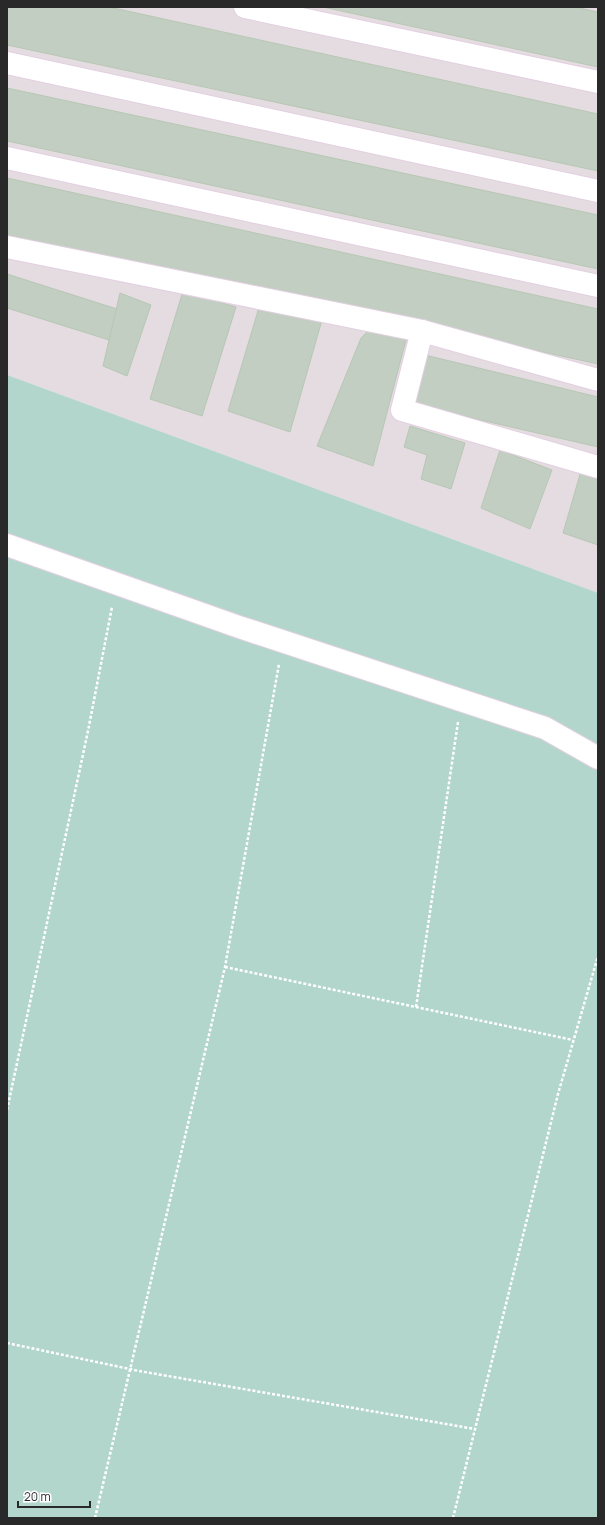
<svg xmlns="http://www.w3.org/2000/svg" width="605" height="1525" viewBox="0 0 605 1525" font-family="Manrope,sans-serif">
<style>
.industrial{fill:#e4dce0}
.cemetery{fill:#b2d6cc}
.building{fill:#c2cec1;stroke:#b7c7b5}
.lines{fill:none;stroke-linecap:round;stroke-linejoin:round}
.minor-casing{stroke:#e3d0e2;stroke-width:24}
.path{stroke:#fff;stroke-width:2.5;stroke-dasharray:3 2;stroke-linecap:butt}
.minor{stroke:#fff;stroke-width:22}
</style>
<rect width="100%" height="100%" fill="#dfecdb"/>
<path class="industrial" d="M7,7h591v586l-591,-218z"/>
<path class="cemetery" d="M7,375l591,218v925h-591z"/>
<g class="building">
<path d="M7,7h102l489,107v57l-591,-126z"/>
<path d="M323,7h252l23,5v55z"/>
<path d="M7,88l591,127v54l-591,-128z"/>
<path d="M7,178l591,131v55l-591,-129z"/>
<path d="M7,274l110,35 -8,31 -102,-32z"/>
<path d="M183,291l53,16 -34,109 -52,-17z"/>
<path d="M120,293l31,12 -24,71 -24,-10z"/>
<path d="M260,304l62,16 -32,112 -62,-21z"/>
<path d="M373,326l34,10 -34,130 -56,-20 44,-108z"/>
<path d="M421,354l177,43v50l-187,-43z"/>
<path d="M410,426l55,17 -14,46 -30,-10 6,-24 -23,-8z"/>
<path d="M500,450l52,20 -22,59 -49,-21z"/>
<path d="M581,471l17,7v67l-35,-12z"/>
</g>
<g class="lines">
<defs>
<g id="minor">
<path d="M245,7l353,75"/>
<path d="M7,63l591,128"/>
<path d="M7,158l591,128"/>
<path d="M7,247l415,84 176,49"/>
<path d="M422,331l-20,79 196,57"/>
<path d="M7,545l232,82 306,101 53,30"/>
</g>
</defs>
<use href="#minor" class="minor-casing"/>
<g class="path">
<path d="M225,967l348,73"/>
<path d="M416,1007l42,-285"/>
<path d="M7,1110l81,-379 24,-124"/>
<path d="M7,1343l132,28 336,58"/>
<path d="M95,1518l130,-551 54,-303"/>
<path d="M453,1518l105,-424 40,-138"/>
</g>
<use href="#minor" class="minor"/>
</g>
<rect width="605" height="1525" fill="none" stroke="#292929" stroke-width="16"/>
<path d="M18 1501v6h72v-6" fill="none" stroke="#292929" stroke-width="2"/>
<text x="24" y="1501" font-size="12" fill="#292929" stroke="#ffffff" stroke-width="3" paint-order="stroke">20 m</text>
</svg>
